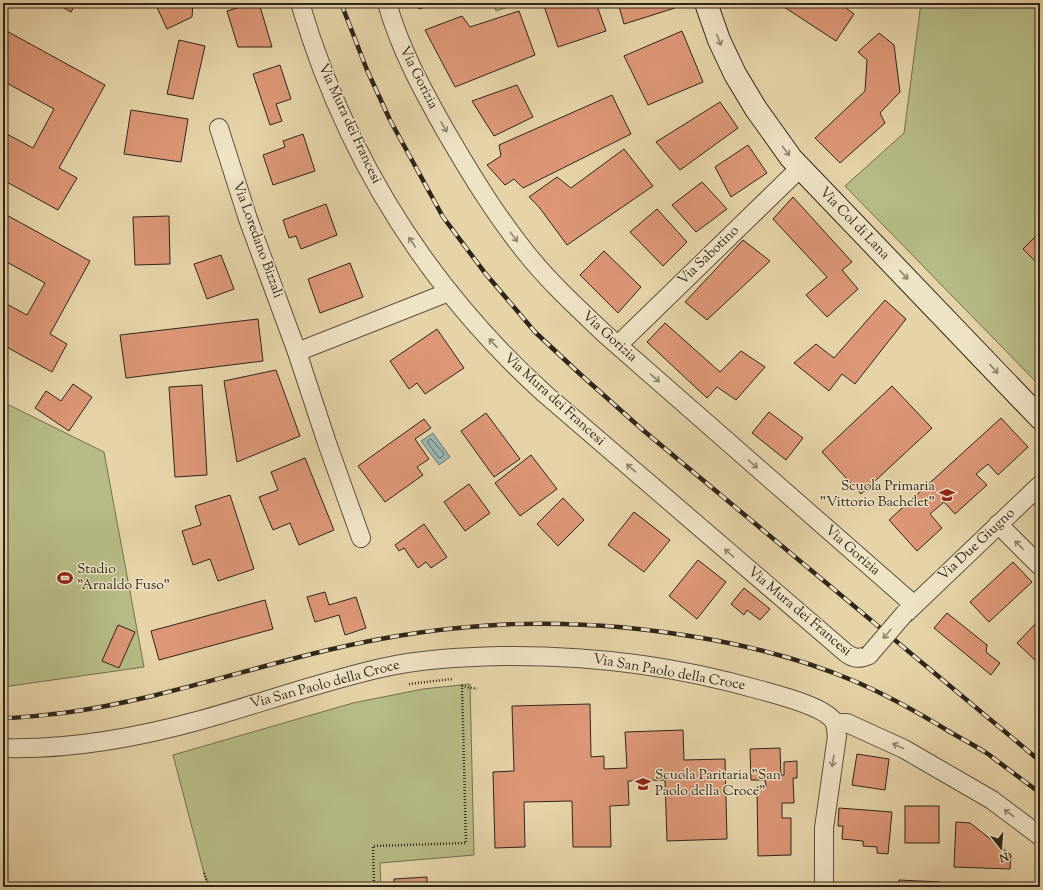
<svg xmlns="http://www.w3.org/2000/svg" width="1043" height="890" viewBox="0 0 1043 890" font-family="'Sorts Mill Goudy',serif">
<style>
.green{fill:#b7bc86;stroke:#727050}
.water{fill:#9ab6b2;stroke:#6f7c75}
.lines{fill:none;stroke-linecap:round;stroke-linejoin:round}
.shore{stroke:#646e66;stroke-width:1}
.building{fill:#dd9776;stroke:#2e251a}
.street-casing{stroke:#5c513e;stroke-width:20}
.secondary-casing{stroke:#2e251a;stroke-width:24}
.path{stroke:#2e251a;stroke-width:2.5;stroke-dasharray:1 2;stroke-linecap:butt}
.street{stroke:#efe3c6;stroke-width:18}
.secondary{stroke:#efe3c6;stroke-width:22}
.rail-casing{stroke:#2e251a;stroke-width:4.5}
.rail{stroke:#efe3c6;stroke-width:3;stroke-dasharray:9;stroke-linecap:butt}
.street-bridge-casing{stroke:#5c513e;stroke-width:20;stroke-linecap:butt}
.street-bridge{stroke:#efe3c6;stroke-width:18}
.oneway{stroke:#8e8470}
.labels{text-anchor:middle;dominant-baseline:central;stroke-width:3;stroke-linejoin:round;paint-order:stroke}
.street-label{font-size:14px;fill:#2e251a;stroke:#efe3c6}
.poi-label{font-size:14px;fill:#2e251a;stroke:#efe3c6;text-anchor:start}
</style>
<rect width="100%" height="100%" fill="#e6d4a8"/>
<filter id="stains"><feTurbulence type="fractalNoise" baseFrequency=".005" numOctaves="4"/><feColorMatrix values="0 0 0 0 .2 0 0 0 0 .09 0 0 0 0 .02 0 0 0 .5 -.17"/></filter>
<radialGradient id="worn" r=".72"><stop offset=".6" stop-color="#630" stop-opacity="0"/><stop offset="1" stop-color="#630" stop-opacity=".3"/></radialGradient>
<g class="green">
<path d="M493,3h27l-24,8z"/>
<path d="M921,3h119v383l-195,-200 59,-53z"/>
<path d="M3,402l101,50 40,215 -141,20z"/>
<path d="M470,684l4,171 -94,8 1,24h-172l-5,-14 -31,-118 180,-52 70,-14z"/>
</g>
<path class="water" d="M433,433l17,24 -11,8 -18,-24z"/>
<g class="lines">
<path class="shore" d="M431,439l13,15 -3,4h-2l-11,-15v-2z"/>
</g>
<g class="building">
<path d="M55,3h21l-5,9z"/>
<path d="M155,3h38l-1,14 -25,12z"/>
<path d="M254,3h5l13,44h-34l-11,-36z"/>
<path d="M417,3h21l-19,6z"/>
<path d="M543,3h53l10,28 -48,16z"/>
<path d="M618,3h55l2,5 -51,16z"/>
<path d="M778,3h61l15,11 -18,27z"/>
<path d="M519,11l16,44 -80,32 -30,-57 37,-14 8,11z"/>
<path d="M3,29l102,56 -46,83 18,10 -19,32 -55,-30v-48l30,16 21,-39 -51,-28z"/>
<path d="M682,31l21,51 -55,23 -24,-49z"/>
<path d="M879,33l15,12 6,47 -20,21 5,10 -45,40 -25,-25 50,-47 2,-31 -9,-8z"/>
<path d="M179,40l26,6 -12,53 -26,-5z"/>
<path d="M280,65l11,34 -15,5 6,17 -12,4 -17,-51z"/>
<path d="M517,85l16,32 -39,19 -22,-35z"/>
<path d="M612,95l19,39 -108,54 -9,-9 -9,6 -18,-20 14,-9 -2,-11z"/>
<path d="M720,102l18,26 -58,42 -24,-28z"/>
<path d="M131,110l57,9 -7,43 -57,-8z"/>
<path d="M303,134l12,37 -42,14 -10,-30 22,-8 -2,-6z"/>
<path d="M748,145l19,28 -36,24 -16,-30z"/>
<path d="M624,149l29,37 -86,59 -28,-38 -10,-10 28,-20 14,11z"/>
<path d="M702,182l25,27 -31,23 -24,-27z"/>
<path d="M793,197l59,65 -10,8 16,19 -31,28 -21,-22 21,-18 -54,-58z"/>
<path d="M326,204l11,31 -36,14 -5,-13 -7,2 -6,-18z"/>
<path d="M657,209l30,33 -24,24 -33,-34z"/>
<path d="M3,213l87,48 -40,73 17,10 -15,28 -49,-27v-43l24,13 18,-32 -42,-23z"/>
<path d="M169,216l1,48 -35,1 -2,-48z"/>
<path d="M1038,234l2,2v24l-3,3 -14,-14z"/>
<path d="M743,240l27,21 -63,59 -22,-18z"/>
<path d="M604,251l37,36 -23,26 -38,-38z"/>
<path d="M221,255l13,34 -27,10 -13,-35z"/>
<path d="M350,263l13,34 -43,16 -12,-34z"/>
<path d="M885,300l21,19 -51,65 -13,-10 -13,17 -35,-28 22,-19 18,14z"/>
<path d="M258,319l5,42 -137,17 -6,-43z"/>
<path d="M665,323l55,49 21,-21 24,16 -29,33 -19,-13 -10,11 -60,-56z"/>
<path d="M437,329l27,39 -39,26 -8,-11 -8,6 -19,-28z"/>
<path d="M276,370l24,66 -63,26 -13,-81z"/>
<path d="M73,384l19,13 -23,34 -34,-23 11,-17 15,10z"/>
<path d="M202,385l5,90 -32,2 -6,-90z"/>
<path d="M892,386l40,42 -71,66 -39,-42z"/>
<path d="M769,412l34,26 -17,22 -34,-27z"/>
<path d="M486,413l34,46 -26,18 -33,-46z"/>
<path d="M1001,418l27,29 -30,28 -10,-11 -12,10 11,11 -32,29 -11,-12 -14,12 12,14 -25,23 -28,-31z"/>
<path d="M424,419l7,9 -16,11 14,20 -12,8 6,8 -38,27 -27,-36z"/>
<path d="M531,455l26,34 -37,27 -25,-33z"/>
<path d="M305,458l29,72 -35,15 -9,-22 -17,7 -14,-33 19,-7 -7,-18z"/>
<path d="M469,484l21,29 -25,18 -21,-29z"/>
<path d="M230,495l24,74 -36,12 -8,-22 -17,6 -11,-34 19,-6 -6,-19z"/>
<path d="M563,498l21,22 -26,26 -21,-22z"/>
<path d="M634,512l36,28 -26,32 -36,-27z"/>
<path d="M424,524l23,33 -16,11 -5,-6 -8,6 -14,-20 -5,3 -4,-6z"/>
<path d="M698,560l28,22 -29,37 -28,-23z"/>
<path d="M1013,562l19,20 -43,40 -19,-20z"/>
<path d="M744,588l26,21 -10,11 -13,-10 -3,5 -13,-11z"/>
<path d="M325,592l4,13 27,-8 10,31 -21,7 -6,-20 -24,7 -8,-25z"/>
<path d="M265,600l8,29 -114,31 -8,-29z"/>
<path d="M947,613l40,32 -1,7 14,11 -9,12 -57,-47z"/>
<path d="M1040,619v45h-1l-22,-21z"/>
<path d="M118,625l17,7 -16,36 -17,-7z"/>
<path d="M590,704l1,53 13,-1v13l23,-1 -2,-36 58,-2 1,30 41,-1 2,80 -60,2 -2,-61 -37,1 1,24 -19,1 1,41h-38l-1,-46 -48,1 1,45 -30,1 -2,-76 21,-1 -2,-65z"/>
<path d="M780,748l1,27h3v-13l13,-1v17h-4l1,25h-12v15h9v37l-33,1 -1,-69h9l-1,-7h-14l-1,-31z"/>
<path d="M857,754l32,5 -4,31 -33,-5z"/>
<rect x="905" y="806" width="34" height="37"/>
<path d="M839,808l53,4 -4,42 -11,-1v-6l-14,-1v-5l-21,-2 1,-13h-5z"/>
<path d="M956,822l14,1 41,32 -1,14 -56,-2z"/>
<path d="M427,877v10h-33v-8z"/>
<path d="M899,880l42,2v5h-43z"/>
</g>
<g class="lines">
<defs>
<g id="street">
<path d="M300,3c45,153 127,284 245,391l301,259c8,6 14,6 23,2"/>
<path d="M387,3c13,46 35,86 58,127 25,43 51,86 82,124 24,30 52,55 79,81l307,269"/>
<path d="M219,128l29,91 49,133"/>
<path d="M618,345l182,-177"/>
<path d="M998,524l42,42"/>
<path d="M361,538l-34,-95 -30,-91 152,-60"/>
<path d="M906,613l134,-128"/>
<path d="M835,723h12l57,26 88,51 48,36"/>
<path d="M3,748c67,2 133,-10 198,-28 60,-17 119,-38 180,-52 40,-9 80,-11 121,-12 87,-1 175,10 258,34 18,5 67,17 75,33 1,3 1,9 2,13l-13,92v59"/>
</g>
<path id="secondary" d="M706,3l13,37 16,34 21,35 35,49 249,260"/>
</defs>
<use href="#street" class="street-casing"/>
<use href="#secondary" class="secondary-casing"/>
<g class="path">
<path d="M409,684l43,-5"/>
<path d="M204,873l5,14"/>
<path d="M374,887l-1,-41 93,-3 -4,-157 15,3"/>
</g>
<use href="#street" class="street"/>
<use href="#secondary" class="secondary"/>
<defs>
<g id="rail">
<path d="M341,3l26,67 23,50 53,97 42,56 50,59 45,42 64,57 396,330"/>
<path d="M3,718c20,0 40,-3 60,-5 90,-12 176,-42 265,-63 128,-30 244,-35 374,-12 52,9 103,22 152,43 33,14 65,32 96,51 12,7 26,14 38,22 17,13 35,26 52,39"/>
</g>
</defs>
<use href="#rail" class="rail-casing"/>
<use href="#rail" class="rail"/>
<defs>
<path id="street-bridge" d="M869,655l36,-42"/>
</defs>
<use href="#street-bridge" class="street-bridge-casing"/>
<use href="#street-bridge" class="street-bridge"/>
</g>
<defs><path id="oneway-shaft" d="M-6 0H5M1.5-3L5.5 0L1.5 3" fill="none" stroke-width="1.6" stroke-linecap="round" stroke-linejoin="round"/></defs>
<g class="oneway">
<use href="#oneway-shaft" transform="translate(719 40) rotate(68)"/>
<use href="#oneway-shaft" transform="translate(444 127) rotate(60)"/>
<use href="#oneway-shaft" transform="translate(786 151) rotate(53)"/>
<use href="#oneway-shaft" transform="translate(514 237) rotate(53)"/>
<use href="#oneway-shaft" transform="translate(412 242) rotate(-123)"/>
<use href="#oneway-shaft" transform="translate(904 275) rotate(47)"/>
<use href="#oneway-shaft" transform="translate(493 343) rotate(-133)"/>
<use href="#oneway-shaft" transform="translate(994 369) rotate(47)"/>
<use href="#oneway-shaft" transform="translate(655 378) rotate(41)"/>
<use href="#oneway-shaft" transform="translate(753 464) rotate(41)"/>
<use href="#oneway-shaft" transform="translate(631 468) rotate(-139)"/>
<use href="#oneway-shaft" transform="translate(1019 545) rotate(-134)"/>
<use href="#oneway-shaft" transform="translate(729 553) rotate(-139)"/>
<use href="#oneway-shaft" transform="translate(887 634) rotate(131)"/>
<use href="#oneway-shaft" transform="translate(898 746) rotate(-156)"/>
<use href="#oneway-shaft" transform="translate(833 761) rotate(98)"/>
<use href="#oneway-shaft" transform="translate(1009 813) rotate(-143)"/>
</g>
<defs>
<symbol id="school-bare" viewBox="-9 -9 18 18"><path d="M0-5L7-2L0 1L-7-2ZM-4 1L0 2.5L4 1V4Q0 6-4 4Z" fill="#8f2418" stroke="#efe3c6" stroke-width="2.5" paint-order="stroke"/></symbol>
<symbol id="stadium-bare" viewBox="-9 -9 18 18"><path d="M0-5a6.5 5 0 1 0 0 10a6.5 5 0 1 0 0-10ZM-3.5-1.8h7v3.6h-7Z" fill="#8f2418" stroke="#efe3c6" stroke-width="2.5" paint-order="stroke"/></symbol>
</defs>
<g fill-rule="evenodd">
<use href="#school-bare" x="936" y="484" width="22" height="22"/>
<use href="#stadium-bare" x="54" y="567" width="22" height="22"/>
<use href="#school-bare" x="632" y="773" width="22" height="22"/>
</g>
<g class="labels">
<g class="street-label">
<text transform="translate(418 78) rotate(63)">Via Gorizia</text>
<text transform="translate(349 124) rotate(65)">Via Mura dei Francesi</text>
<text transform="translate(854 224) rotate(46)">Via Col di Lana</text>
<text transform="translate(257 240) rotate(70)">Via Loredano Bizzali</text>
<text transform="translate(709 256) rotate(-44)">Via Sabotino</text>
<text transform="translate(609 337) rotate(42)">Via Gorizia</text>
<text transform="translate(554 400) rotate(42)">Via Mura dei Francesi</text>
<text transform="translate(977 545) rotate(-43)">Via Due Giugno</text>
<text transform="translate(852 551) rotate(41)">Via Gorizia</text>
<text transform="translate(799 612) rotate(40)">Via Mura dei Francesi</text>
<text transform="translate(669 673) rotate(10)">Via San Paolo della Croce</text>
<text transform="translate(325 685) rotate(-15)">Via San Paolo della Croce</text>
</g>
<g class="poi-label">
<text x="935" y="487" text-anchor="end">Scuola Primaria<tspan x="935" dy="16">"Vittorio Bachelet"</tspan></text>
<text x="77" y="570">Stadio<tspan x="77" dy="16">"Arnaldo Fuso"</tspan></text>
<text x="655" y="776">Scuola Paritaria "San<tspan x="655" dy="16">Paolo della Croce"</tspan></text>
</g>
</g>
<rect width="1043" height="890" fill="none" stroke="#e6d4a8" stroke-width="16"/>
<rect x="4" y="4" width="1035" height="882" fill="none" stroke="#2e251a" stroke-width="2"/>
<rect x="8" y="8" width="1027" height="874" fill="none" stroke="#2e251a"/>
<g transform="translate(1001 848) rotate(163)" stroke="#efe3c6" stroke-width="3" paint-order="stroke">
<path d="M0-3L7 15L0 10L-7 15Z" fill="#2e251a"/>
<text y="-6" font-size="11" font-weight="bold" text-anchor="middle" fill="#2e251a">N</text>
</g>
<rect width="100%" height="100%" filter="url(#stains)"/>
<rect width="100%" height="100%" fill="url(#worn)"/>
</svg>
